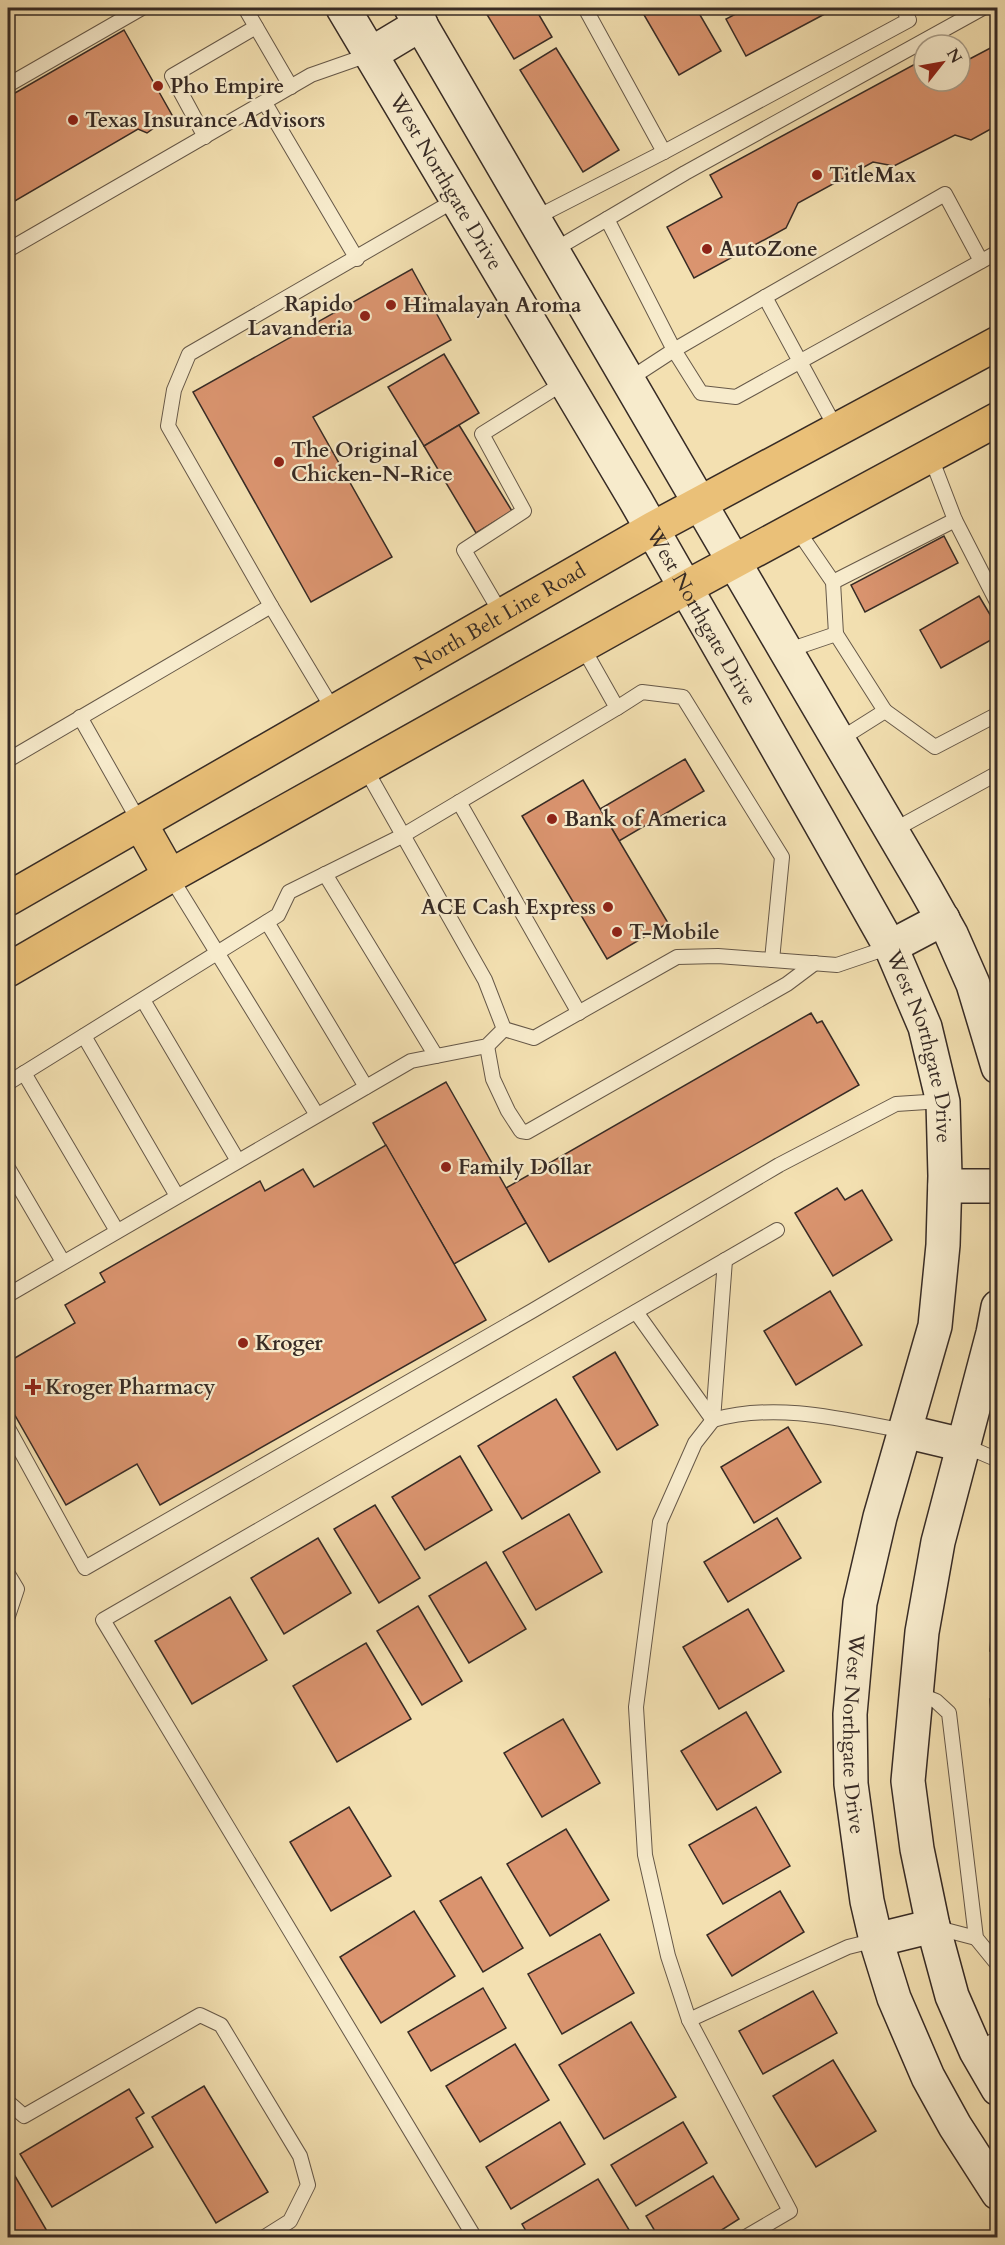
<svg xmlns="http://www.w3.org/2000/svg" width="1005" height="2245" viewBox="0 0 1005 2245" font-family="Cardo,serif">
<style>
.building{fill:#da946f;stroke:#372b25;stroke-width:1.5}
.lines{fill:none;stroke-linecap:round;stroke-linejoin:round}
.lane-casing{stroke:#665848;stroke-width:16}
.secondary-casing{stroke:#372b25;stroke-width:36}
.primary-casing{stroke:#372b25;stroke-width:36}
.lane{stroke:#f7ebcc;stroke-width:14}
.secondary{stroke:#f7ebcc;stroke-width:33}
.primary{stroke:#eac078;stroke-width:33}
.poi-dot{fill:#8f2418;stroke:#f7ebcc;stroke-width:2}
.labels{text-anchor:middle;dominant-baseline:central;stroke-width:4.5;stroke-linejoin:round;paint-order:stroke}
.poi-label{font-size:21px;font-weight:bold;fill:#372b25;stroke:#f7ebcc;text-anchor:start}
.street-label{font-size:21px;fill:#372b25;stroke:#f7ebcc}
</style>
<rect width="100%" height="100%" fill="#f3e0b1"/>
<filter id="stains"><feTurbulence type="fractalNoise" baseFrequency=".00333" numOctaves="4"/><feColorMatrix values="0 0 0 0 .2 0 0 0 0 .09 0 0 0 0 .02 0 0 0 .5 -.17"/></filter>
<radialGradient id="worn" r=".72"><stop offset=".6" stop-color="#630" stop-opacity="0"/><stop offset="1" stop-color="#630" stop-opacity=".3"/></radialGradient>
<g class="building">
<path d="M483,8h52l17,29 -38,22z"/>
<path d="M640,8h56l25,43 -42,24z"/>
<path d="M747,8h89l-90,48 -20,-37z"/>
<path d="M124,30l48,85 -25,18 -9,-4 -130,76v-108z"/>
<path d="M998,44v81l-27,15 -16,-5 -61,31 -21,-4 -75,41 -12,25 -92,50 -27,-51 55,-30 -12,-22 207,-112 7,13v5h36v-17z"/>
<path d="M556,48l63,102 -36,22 -63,-102z"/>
<path d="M412,269l39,71 -138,77 79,140 -81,45 -118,-210z"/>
<path d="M444,354l35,59 -55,33 -36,-59z"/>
<path d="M459,425l53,86 -36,22 -52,-87z"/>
<path d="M944,536l14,27 -93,49 -14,-27z"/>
<path d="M979,596l19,32v8l-57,32 -21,-38z"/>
<path d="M685,759l19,32 -85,50 -19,-32z"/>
<path d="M583,780l85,143 -61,36 -85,-143z"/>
<path d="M811,1013l6,10 5,-2 37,64 -310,177 -43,-74z"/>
<path d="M446,1082l80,141 -72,41 -81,-141z"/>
<path d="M386,1145l100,175 -326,185 -23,-41 -71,41 -58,-102v-41l67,-39 -10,-18 40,-23 -5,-9 160,-92 5,10 38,-22 11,18z"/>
<path d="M837,1188l8,12 17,-10 30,50 -59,36 -38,-63z"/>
<path d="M830,1291l32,54 -66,40 -32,-54z"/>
<path d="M615,1352l43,73 -41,25 -44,-73z"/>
<path d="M556,1399l44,73 -78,47 -44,-73z"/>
<path d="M788,1427l33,55 -67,41 -33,-56z"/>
<path d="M460,1456l32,54 -67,40 -33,-53z"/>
<path d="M375,1505l45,73 -41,25 -45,-74z"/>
<path d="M569,1514l33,58 -66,38 -33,-58z"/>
<path d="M777,1518l24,40 -73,44 -24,-40z"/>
<path d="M318,1538l33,55 -67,41 -33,-56z"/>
<path d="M998,1546v105h-8z"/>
<path d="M486,1562l40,67 -57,34 -40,-67z"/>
<path d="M230,1597l37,63 -75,44 -37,-63z"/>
<path d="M418,1606l44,75 -40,24 -45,-74z"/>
<path d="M748,1609l36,62 -65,38 -36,-62z"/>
<path d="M366,1643l45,76 -74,43 -44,-76z"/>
<path d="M990,1699h8v103z"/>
<path d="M746,1712l35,60 -64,38 -36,-59z"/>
<path d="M563,1719l37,64 -58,34 -38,-64z"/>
<path d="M349,1807l42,69 -60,35 -41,-69z"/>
<path d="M756,1807l34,59 -67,38 -34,-59z"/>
<path d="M566,1829l43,71 -59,36 -43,-72z"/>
<path d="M481,1877l42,71 -40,24 -43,-71z"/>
<path d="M780,1891l24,41 -72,44 -25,-41z"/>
<path d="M414,1911l41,65 -74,47 -41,-66z"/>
<path d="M600,1934l34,59 -72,41 -34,-60z"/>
<path d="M483,1988l23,40 -75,43 -23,-39z"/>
<path d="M813,1991l24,42 -74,41 -24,-43z"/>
<path d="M631,2022l45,75 -72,42 -45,-74z"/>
<path d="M515,2044l34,56 -69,42 -34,-56z"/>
<path d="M833,2060l43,71 -60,36 -43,-71z"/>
<path d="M204,2086l64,106 -52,31 -64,-106z"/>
<path d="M129,2089l15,24 -8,5 17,29 -101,60 -32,-53z"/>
<path d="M560,2122l25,42 -74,45 -25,-42z"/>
<path d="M683,2122l24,41 -71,43 -25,-41z"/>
<path d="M8,2164l43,74h-43z"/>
<path d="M713,2176l26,43 -30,19h-50l-13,-22z"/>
<path d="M598,2179l36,59h-104l-8,-14z"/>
</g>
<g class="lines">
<defs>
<g id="lane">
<path d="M245,8l46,79"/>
<path d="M585,8l79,144"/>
<path d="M8,85l134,-77"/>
<path d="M265,103l92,156"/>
<path d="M205,137l-33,-61 84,-49"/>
<path d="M535,218l129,-66 245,-132 -6,-12"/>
<path d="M8,250l303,-175 60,-21"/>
<path d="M554,250l53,-31"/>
<path d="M765,297l180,-103 36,67"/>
<path d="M628,380l46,-30 -67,-131 78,-46 298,-165"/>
<path d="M837,430l-72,-133 -91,53 27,43 35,4 262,-145"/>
<path d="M930,455l25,65 43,84"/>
<path d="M833,582l122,-62"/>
<path d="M502,615l-38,-65 60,-39 -42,-77 83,-52"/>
<path d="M836,634l49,77"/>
<path d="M786,651l50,-17 -3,-52 -37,-54"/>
<path d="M617,708l25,-16 41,5 99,160 -10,103"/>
<path d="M334,711l-63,-105 -103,-180 6,-36 15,-36 268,-155"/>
<path d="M80,717l60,106"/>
<path d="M839,740l46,-29 50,36 63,-33"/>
<path d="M8,760l263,-154"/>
<path d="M459,802l120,211"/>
<path d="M892,831l106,-58"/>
<path d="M325,874l111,182"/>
<path d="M170,876l147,239"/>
<path d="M267,922l99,165"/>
<path d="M143,1000l95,161"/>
<path d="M504,1029l30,9 143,-81 41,-1 119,9 53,-18"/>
<path d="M84,1036l93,160"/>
<path d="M487,1046l6,33 15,32 13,20 6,1 260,-148 28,-21"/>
<path d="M24,1073l93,158"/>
<path d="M8,1083l270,-168 11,-23 113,-56 215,-128 -35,-62"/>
<path d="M8,1168l55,94"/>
<path d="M725,1260l-12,160 -18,23 -35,79 -24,185 9,148 23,101 21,64 101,191 -46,27"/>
<path d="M8,1295l403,-234 76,-15 17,-17 -19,-49 -120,-212"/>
<path d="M636,1312l77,108"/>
<path d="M713,1420c63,-18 129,-1 191,11"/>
<path d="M8,1428l77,140 447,-257 247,-146 117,-61 46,-3"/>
<path d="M963,1445l35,15"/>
<path d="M8,1574l9,15 -9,27"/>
<path d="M916,1693l20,8 13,12 27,225 22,27"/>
<path d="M934,1927l42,11"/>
<path d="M689,2020l159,-73 28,-7"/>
<path d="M976,2051l22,-13"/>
<path d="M8,2102l16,14 176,-101 21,10 79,131 8,29 -18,36 -27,17"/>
<path d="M475,2238l-372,-618 674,-390"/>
</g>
<g id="secondary">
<path id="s1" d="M343,8l293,493 183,320 74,131 32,75 18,75 2,74 -2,69 -8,81 -55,191 -20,86 -10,111 1,70 16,117 9,39 18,58 34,79 27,49 43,67"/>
<path d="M411,8l375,643 138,235 27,48 22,50 25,83"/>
<path d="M371,54l50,-30"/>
<path d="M890,947l53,-28"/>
<path d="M945,1186h53"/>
<path d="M998,1307l-5,26 -55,209 -16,90 -14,149 9,68 16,77 19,70 24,55 22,38"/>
<path d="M904,1431l59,14"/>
<path d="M876,1940l57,-14"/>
</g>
<g id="primary">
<path d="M140,823l30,53"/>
<path id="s2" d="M8,899l644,-370 346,-186"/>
<path d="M8,970l162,-94 515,-288 313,-169"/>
</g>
</defs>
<use href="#lane" class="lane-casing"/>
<use href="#secondary" class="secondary-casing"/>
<use href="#primary" class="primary-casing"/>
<use href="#lane" class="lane"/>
<use href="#secondary" class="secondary"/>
<use href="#primary" class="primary"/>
</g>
<g class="poi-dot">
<circle cx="158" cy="86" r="6"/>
<circle cx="73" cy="120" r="6"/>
<circle cx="817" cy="175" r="6"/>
<circle cx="707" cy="249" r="6"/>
<circle cx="391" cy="305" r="6"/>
<circle cx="365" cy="316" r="6"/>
<circle cx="279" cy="462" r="6"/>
<circle cx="552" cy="819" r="6"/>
<circle cx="608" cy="907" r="6"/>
<circle cx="617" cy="932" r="6"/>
<circle cx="446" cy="1167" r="6"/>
<circle cx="243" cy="1343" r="6"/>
<path d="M30 1378h6v6h6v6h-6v6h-6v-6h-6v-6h6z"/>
</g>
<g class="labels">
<g class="poi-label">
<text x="170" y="86">Pho Empire</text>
<text x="85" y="120">Texas Insurance Advisors</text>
<text x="829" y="175">TitleMax</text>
<text x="719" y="249">AutoZone</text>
<text x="353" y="304" text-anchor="end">Rapido<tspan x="353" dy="24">Lavanderia</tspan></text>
<text x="403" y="305">Himalayan Aroma</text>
<text x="291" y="450">The Original<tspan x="291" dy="24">Chicken-N-Rice</tspan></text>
<text x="564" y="819">Bank of America</text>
<text x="596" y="907" text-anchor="end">ACE Cash Express</text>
<text x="629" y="932">T-Mobile</text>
<text x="458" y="1167">Family Dollar</text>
<text x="255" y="1343">Kroger</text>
<text x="45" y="1387">Kroger Pharmacy</text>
</g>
<g class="street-label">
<text stroke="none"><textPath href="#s1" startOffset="202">West Northgate Drive</textPath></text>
<text stroke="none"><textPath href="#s1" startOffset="706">West Northgate Drive</textPath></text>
<text stroke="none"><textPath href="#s2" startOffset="567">North Belt Line Road</textPath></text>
<text stroke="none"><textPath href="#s1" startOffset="1192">West Northgate Drive</textPath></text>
<text stroke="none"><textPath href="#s1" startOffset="1894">West Northgate Drive</textPath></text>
</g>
</g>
<rect width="1005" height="2245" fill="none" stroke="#f3e0b1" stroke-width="30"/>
<rect x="9" y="9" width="987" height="2227" fill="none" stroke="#372b25" stroke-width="3"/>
<rect x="15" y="15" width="975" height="2215" fill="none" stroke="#372b25" stroke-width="1.5"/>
<g transform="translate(942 63) rotate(59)"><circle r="28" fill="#f7ebcc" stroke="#aa9e89" stroke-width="1.5"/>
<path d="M0-4.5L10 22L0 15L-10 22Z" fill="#8f2418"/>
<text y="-9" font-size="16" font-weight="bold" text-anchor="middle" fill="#372b25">N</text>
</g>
<rect width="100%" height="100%" filter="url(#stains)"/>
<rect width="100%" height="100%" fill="url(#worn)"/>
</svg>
